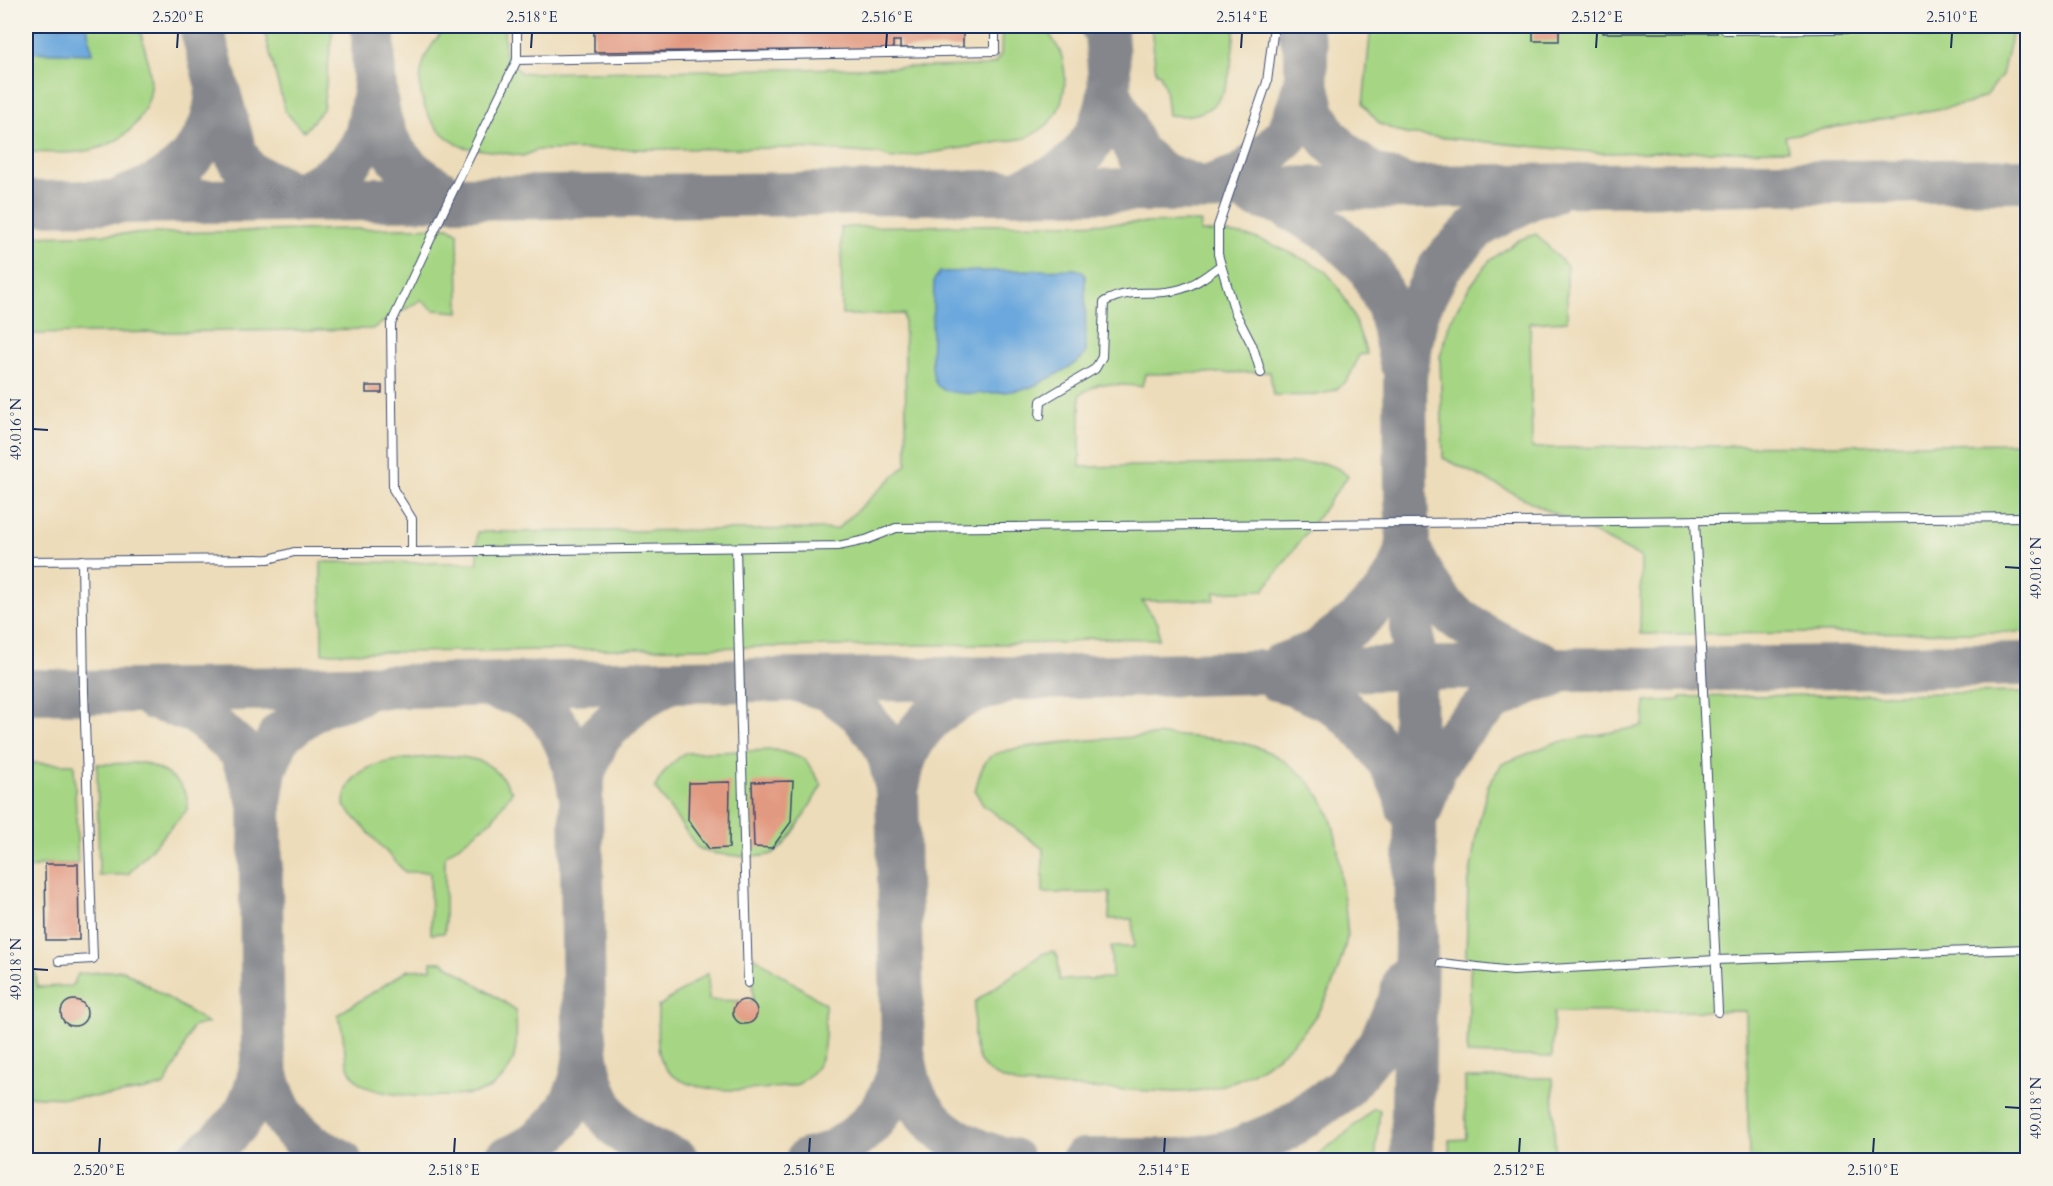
<svg xmlns="http://www.w3.org/2000/svg" width="2053" height="1186" viewBox="0 0 2053 1186" font-family="Cardo,serif">
<style>
.green{fill:#a6d684;stroke:#608271;stroke-width:1.5}
.water{fill:#6ca8dd;stroke:#446c9e;stroke-width:1.5}
.lines{fill:none;stroke-linecap:round;stroke-linejoin:round}
.taxiway{stroke:#84868c;stroke-width:44}
.building{fill:#e29981}
.lane-casing{stroke:#3a496c;stroke-width:10}
.lane{stroke:#fff;stroke-width:8}
.ticks{fill:none;stroke:#1b2f5e;stroke-width:2}
.neatline{fill:none;stroke:#1b2f5e;stroke-width:2}
.ticks-label{font-size:15px;text-anchor:middle;fill:#1b2f5e}
</style>
<rect width="100%" height="100%" fill="#f7f3e8"/>
<filter id="ink" filterUnits="userSpaceOnUse"><feTurbulence type="fractalNoise" baseFrequency=".0167" numOctaves="2"/><feDisplacementMap in="SourceGraphic" scale="12" xChannelSelector="R" yChannelSelector="G"/><feConvolveMatrix kernelMatrix="1 2 1 2 8 2 1 2 1" color-interpolation-filters="sRGB"/></filter>
<filter id="wash" filterUnits="userSpaceOnUse"><feTurbulence type="fractalNoise" baseFrequency=".008" numOctaves="4" result="noise"/><feDisplacementMap in="SourceGraphic" scale="24" xChannelSelector="R" yChannelSelector="G"/><feGaussianBlur stdDeviation="1.35" result="paint"/><feColorMatrix in="noise" values="0 0 0 0 0 0 0 0 0 0 0 0 0 0 0 0 0 1.4 0 .05"/><feComposite in="paint" operator="in"/></filter>
<g filter="url(#wash)">
<rect width="100%" height="100%" fill="#eddcb9"/>
<g class="green">
<path d="M87,26h35l19,7c4,17 10,36 10,55 -1,13 -7,23 -14,34 -28,36 -71,31 -111,30v-100l66,2z"/>
<path d="M263,26h70l-10,83 -18,22 -6,-4 -14,-16z"/>
<path d="M447,26h57l1,29 16,18 465,-7 9,-3 6,-9 1,-28h42c6,9 13,18 17,28 8,25 4,58 -18,74 -5,4 -12,7 -17,10l-134,21 -12,-5 -83,-6 -260,2 -14,6 -60,-9c-33,-15 -51,-51 -39,-86 4,-13 15,-25 23,-35z"/>
<path d="M1151,26h84c-5,46 -2,97 -67,89l-3,-27 -5,-14 -4,-1z"/>
<path d="M1371,26h642l-11,49 -15,20 -20,9 -182,32 3,14 -187,3 -196,-19 -25,-10 -17,-19z"/>
<path d="M1201,222l-1,10c45,-1 63,7 101,26 8,4 19,8 25,14 21,22 31,53 41,82l-8,1c-3,7 -6,15 -10,22 -15,24 -52,18 -76,18l-3,-23 -125,2 -3,12 -43,-2 -19,10v73l243,-4 14,5 11,8 -84,114 -49,2 -1,8 -72,1 16,22 1,16 -69,-1 -23,5 -745,10 -1,-91 157,1 -1,-31 360,-3 70,-65 -3,-150 -62,1 -1,-88z"/>
<path d="M449,227l9,6 1,79 -25,-2 -13,-10 -49,29 -346,5v-98z"/>
<path d="M1536,234l31,32v55l-37,2 2,125 495,-5v189l-387,2 1,-77 -198,-99 -3,-101 10,-35 16,-30 23,-31 30,-21z"/>
<path d="M2027,692v468h-278l-3,-149 -192,1 -2,45 -85,-3 4,-96 -5,-2 2,-69 9,-57 11,-45 14,-21 52,-21 89,-17 2,-24 35,-2 1,-3z"/>
<path d="M1164,735c39,3 85,2 119,25 48,33 54,67 58,121 2,15 7,39 6,54 -1,12 -6,24 -9,35 -23,70 -89,123 -164,122l-154,-7c-10,-4 -24,-7 -32,-14 -19,-16 -14,-47 -13,-69l67,-48 11,-3 5,6 1,23 53,-2 -1,-31h23l-2,-28h-23l1,-26h-67v-44l-60,-44 -8,-14c3,-11 6,-26 15,-34 17,-14 145,-20 174,-22z"/>
<path d="M776,750l29,9 17,26c-10,16 -33,61 -48,68 -9,5 -22,3 -32,3 -16,-1 -30,-1 -45,-9l-42,-59c7,-16 16,-25 30,-35z"/>
<path d="M449,756c32,2 46,7 63,36l-20,28 -47,36v75l-1,2 -13,1 -1,-62h-25l-61,-66c0,-51 69,-47 105,-50z"/>
<path d="M26,763l48,1 4,100h-33l-19,6z"/>
<path d="M144,763c20,7 48,22 43,47l-59,64 -29,2 -2,-112z"/>
<path d="M753,956l72,48c0,16 2,45 -6,59 -4,8 -12,15 -19,20 -7,4 -19,4 -27,5 -30,3 -96,7 -111,-26 -7,-16 -4,-37 -4,-55l50,-34 1,27 44,1z"/>
<path d="M431,962h12l73,48c0,22 4,48 -12,66 -4,6 -12,11 -18,14 -23,10 -107,9 -126,-7 -22,-17 -11,-47 -23,-68l71,-45 23,-1z"/>
<path d="M123,970l85,53 -16,4 -12,30 -16,29c-45,11 -92,14 -138,10v-123h10l1,14 35,-1 6,-12z"/>
<path d="M1465,1078h88l2,82h-105l-1,-20 17,-1z"/>
<path d="M1374,1108l6,2 -5,50h-57l1,-6 25,-19z"/>
</g>
<g class="water">
<path d="M26,26h61l5,28 -66,-2z"/>
<path d="M1075,269l7,2 3,5 1,76c-2,2 -3,5 -5,7 -6,6 -45,27 -53,29 -17,4 -85,13 -93,-6 -7,-17 -1,-81 -1,-102l6,-8z"/>
</g>
<g class="lines">
<g class="taxiway">
<path d="M201,26l34,126 12,20 42,20 11,3"/>
<path d="M375,26l-2,3c1,46 -3,100 32,136 12,13 30,22 45,32"/>
<path d="M1306,79l8,34 14,24 20,21 25,17 28,9"/>
<path d="M1109,91l28,62 25,21 41,15 39,-14 27,-22 19,-19 11,-29 7,-26v-29l-8,-24"/>
<path d="M1024,189c10,-4 21,-8 31,-13 30,-15 50,-50 54,-83 2,-19 -2,-41 -3,-61l-4,-6"/>
<path d="M1253,195l28,8 51,29 37,35 20,41 12,54"/>
<path d="M292,196c31,-11 63,-29 74,-61 4,-14 5,-29 8,-42"/>
<path d="M126,197c52,-17 88,-50 91,-107"/>
<path d="M26,203l2002,-23"/>
<path d="M1410,551c9,19 26,50 42,63 21,17 64,41 90,49"/>
<path d="M1279,666l37,-14 40,-30 29,-28 13,-22 9,-24"/>
<path d="M1276,679l6,1c16,7 33,13 48,21 32,19 72,70 78,107"/>
<path d="M670,681l-36,21 -36,36 -14,34 -3,25 3,223c2,72 19,117 93,140"/>
<path d="M803,682l27,8 30,23 22,28 8,18 7,31 6,262c2,10 4,21 7,32 15,44 59,69 102,76"/>
<path d="M494,688c11,3 27,5 37,11 31,20 44,63 50,98"/>
<path d="M26,691l58,1 586,-11 371,-3 373,-10 242,2 372,-6"/>
<path d="M153,698l44,15 43,37 20,52"/>
<path d="M897,790c3,-10 4,-22 8,-32 14,-39 53,-66 93,-73"/>
<path d="M1421,808l14,-41 23,-34 35,-33 39,-19 18,-4"/>
<path d="M197,1160c42,-32 57,-50 66,-104"/>
<path d="M340,1160c-50,-21 -68,-52 -77,-104l-3,-254 5,-33 15,-35 39,-28 36,-11"/>
<path d="M504,1160c34,-12 62,-39 74,-73 4,-10 5,-21 7,-32"/>
<path d="M807,1160c37,-7 72,-37 86,-72 5,-11 7,-24 10,-36"/>
<path d="M1083,1160h97l28,-4 28,-6 48,-20 58,-40 35,-42 22,-45 6,-23"/>
<path d="M1412,1160l4,-216 -2,-276 -8,-172 -1,-118 12,-67 24,-46 36,-38 55,-30 18,-4"/>
</g>
</g>
<g id="blocks">
<g class="building">
<path d="M594,26h369v22h-63v-7h-7v8l-299,3z"/>
<rect x="1447" y="26" width="33" height="5"/>
<path d="M1533,26h184v7h-114v-4h-44v12h-26z"/>
<rect x="366" y="386" width="16" height="7"/>
<path d="M793,781l-2,41 -19,26 -18,-1 -2,-65z"/>
<path d="M730,782l-1,66 -20,1 -21,-29 1,-37z"/>
<path d="M45,864h33l1,76h-33z"/>
<circle cx="745" cy="1012" r="12"/>
<circle cx="74" cy="1013" r="13"/>
</g>
</g>
</g>
<g filter="url(#ink)">
<use href="#blocks" fill-opacity="0" stroke="#3a496c" stroke-width="1.5"/>
<g class="lines">
<defs>
<g id="lane">
<path d="M1725,30l212,-2 3,-2"/>
<path d="M517,60v-34"/>
<path d="M1221,265l14,47 18,35 8,26"/>
<path d="M1040,416l1,-15 54,-32 7,-12 2,-55c29,-16 48,-4 77,-13 14,-4 28,-15 40,-24l-3,-11v-28l49,-144 7,-56"/>
<path d="M1695,520l23,492"/>
<path d="M736,548l12,435"/>
<path d="M412,552v-33l-19,-30 -2,-165 59,-127 67,-137 478,-9v-25"/>
<path d="M26,561l243,-2 25,-7h118l426,-6 28,-6 30,-12 1132,-11"/>
<path d="M59,961l34,-2 -9,-267 -2,-132"/>
<path d="M1441,963l72,8 203,-11 312,-11"/>
</g>
</defs>
<use href="#lane" class="lane-casing"/>
<use href="#lane" class="lane"/>
</g>
</g>
<path class="ticks" d="M177,48l1,-15M531,48l1,-15M886,48l1,-15M1241,48l1,-15M1596,48l1,-15M1951,48l1,-15M33,429l15,1M2005,567l15,1M33,969l15,1M2005,1107l15,1M99,1153l1,-15M454,1153l1,-15M809,1153l1,-15M1164,1153l1,-15M1519,1153l1,-15M1873,1153l1,-15"/>
<rect width="2053" height="1186" fill="none" stroke="#f7f3e8" stroke-width="66"/>
<rect x="33" y="33" width="1987" height="1120" class="neatline"/>
<g class="ticks-label">
<text x="178" y="22">2.520°E</text>
<text x="532" y="22">2.518°E</text>
<text x="887" y="22">2.516°E</text>
<text x="1242" y="22">2.514°E</text>
<text x="1597" y="22">2.512°E</text>
<text x="1952" y="22">2.510°E</text>
<text transform="translate(16 429) rotate(-90)" y="5">49.016°N</text>
<text transform="translate(2036 568) rotate(-90)" y="5">49.016°N</text>
<text transform="translate(16 969) rotate(-90)" y="5">49.018°N</text>
<text transform="translate(2036 1108) rotate(-90)" y="5">49.018°N</text>
<text x="99" y="1175">2.520°E</text>
<text x="454" y="1175">2.518°E</text>
<text x="809" y="1175">2.516°E</text>
<text x="1164" y="1175">2.514°E</text>
<text x="1519" y="1175">2.512°E</text>
<text x="1873" y="1175">2.510°E</text>
</g>
</svg>
